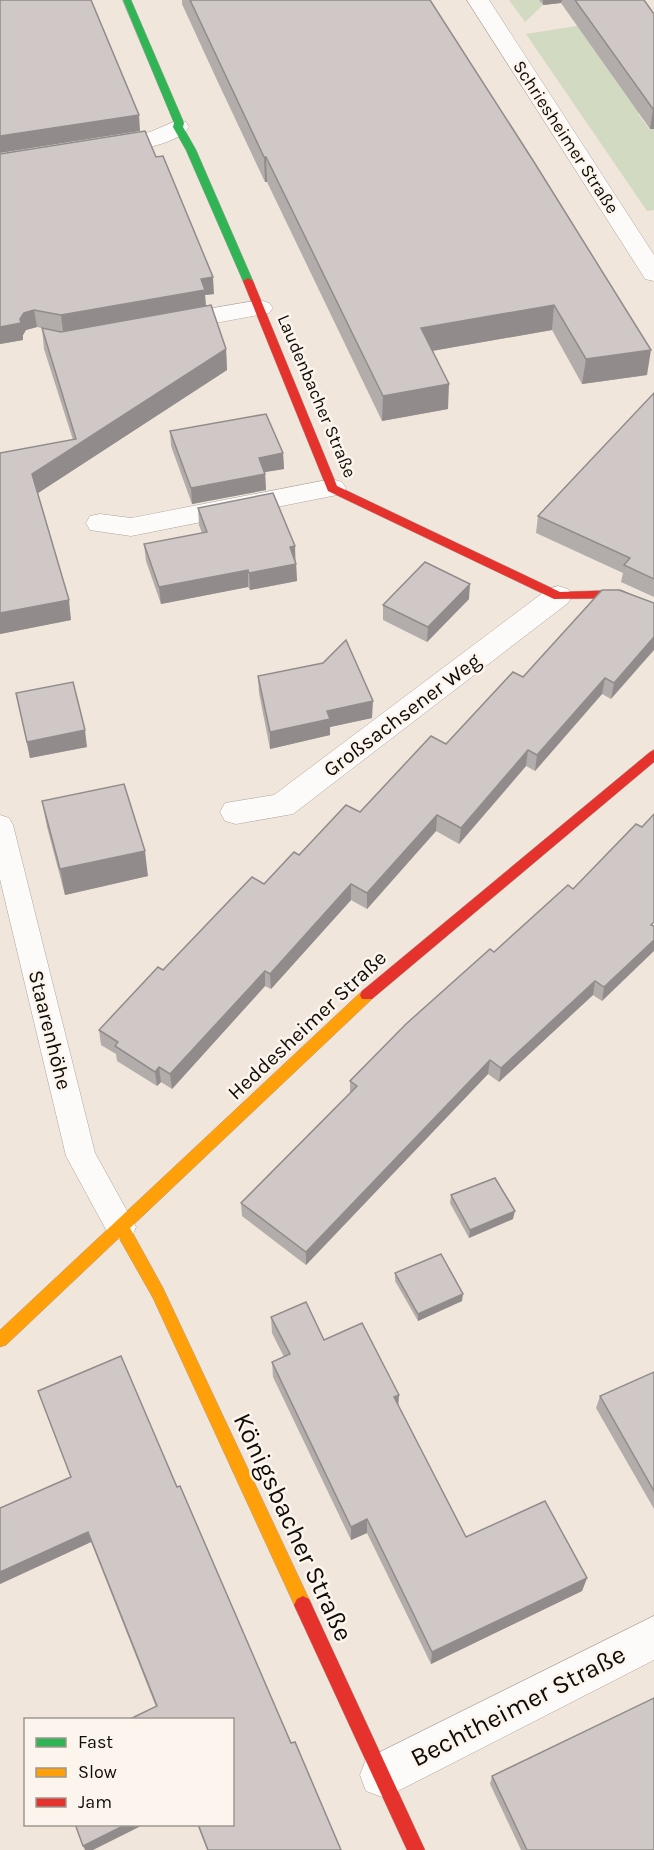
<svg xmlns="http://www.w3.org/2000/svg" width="654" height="1850" viewBox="0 0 654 1850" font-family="Karla,sans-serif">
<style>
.green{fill:#d3dac2}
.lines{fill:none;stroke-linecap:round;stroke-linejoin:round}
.lane-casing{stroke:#aca49d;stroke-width:1}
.street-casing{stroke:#aca49d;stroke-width:1}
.fast-casing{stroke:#aca49d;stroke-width:1}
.slow-casing{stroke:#aca49d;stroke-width:1}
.jam-casing{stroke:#aca49d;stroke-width:1}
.lane{fill:#fdfbfa;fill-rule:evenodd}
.street{fill:#fdfbfa;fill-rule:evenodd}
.fast{fill:#30b455;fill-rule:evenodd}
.slow{fill:#ff9f0a;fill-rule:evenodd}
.jam{fill:#e5322d;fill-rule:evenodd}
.wall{fill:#b2acaa}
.shaded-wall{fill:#918c8b}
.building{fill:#cfc8c6;stroke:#918c8b;stroke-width:1.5}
.labels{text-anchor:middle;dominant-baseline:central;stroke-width:5;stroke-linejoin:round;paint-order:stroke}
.far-street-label{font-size:18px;fill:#110b06;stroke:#fcf5ee}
.street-label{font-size:21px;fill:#110b06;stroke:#fcf5ee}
.near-street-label{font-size:26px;fill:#110b06;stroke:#fcf5ee}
</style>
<rect width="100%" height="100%" fill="#f0e6dc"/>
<g class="green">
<path d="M509,0h30l4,5 -18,17z"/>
<path d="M601,22l-16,14 45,65h6l8,11 -6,2 11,15h5v81l-7,1 -121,-177z"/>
</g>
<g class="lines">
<defs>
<path id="lane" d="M0,815l9,3 4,7 82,328 41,74 -4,10 -11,3 -11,-3 -44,-81 -66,-277z"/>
<g id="street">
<path d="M467,0h22l165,255v26l-9,-2 -3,-5z"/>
<path d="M178,120l8,2 3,5c-13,20 -60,23 -83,27l-8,-2 -3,-5 3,-5 52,-10z"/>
<path d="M260,300l9,3 4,5 -4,5 -97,18 -9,-3 -4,-5 4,-5 9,-3z"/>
<path d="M332,479l10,3 4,6 -4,6 -211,42 -41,-6 -4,-7 4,-7 10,-2 31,4z"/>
<path d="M558,586l10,3 4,7 -4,7 -275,211 -57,10 -11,-3 -5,-9 5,-9 49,-8 274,-206z"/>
<path d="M654,1616v44l-256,131 -16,6 -16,-6 -6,-16 6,-16z"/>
</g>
<path id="fast" d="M123,0h8l53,123 -1,4 13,23 57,131 -1,2 -4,1 -5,-3 -57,-131 -13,-23 1,-4z"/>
<path id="slow" d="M367,989l5,2 2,4 -2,4 -242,229 33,60 146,311 3,6 -3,6 -6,3 -6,-3 -144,-313 -34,-60 -113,107 -6,2v-17l362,-339z"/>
<g id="jam">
<path d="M248,278l5,3 84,205 223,106 61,-2 33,15v9l-35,-16 -65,1 -226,-108 -85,-210z"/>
<path d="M654,750v12l-282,237h-10l-2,-4 2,-4 288,-239z"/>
<path d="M303,1596l6,3 116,251h-18l-113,-245 3,-6z"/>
</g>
</defs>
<use href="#lane" class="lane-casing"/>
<use href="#street" class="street-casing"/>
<use href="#fast" class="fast-casing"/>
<use href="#slow" class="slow-casing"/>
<use href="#jam" class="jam-casing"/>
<use href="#lane" class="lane"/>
<use href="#street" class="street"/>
<use href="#fast" class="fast"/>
<use href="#slow" class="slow"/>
<use href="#jam" class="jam"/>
</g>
<g class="wall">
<path d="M182,0h248l217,375 -65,9 -30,-54 -120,21 16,58 -66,12 -115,-239h-2l-49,-104 -34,-74z"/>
<path d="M539,0h105l10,14v115h-4l-89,-126 -18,2z"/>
<path d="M0,154l214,140 -9,1 1,11 20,43 1,21 -189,123 33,127 -71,14v-181l73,-13 -29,-91 -2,-21 20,4 -25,-5 -11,3 -3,5v5l-23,4z"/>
<path d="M654,393v204l-33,-15 2,-9 -87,-40 2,-17z"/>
<path d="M170,431l113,22 1,16 -19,3 1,18 -74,14 -21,-58z"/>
<path d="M198,508l97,38 2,35 -47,9 -2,-3 -87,17 -15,-43 -2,-17 58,-11 -3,-8z"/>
<path d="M469,599l-42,43 -44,-22v-15z"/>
<path d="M654,603l-43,96 -9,-5 -67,77 -9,-5 -67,78 -23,-13 -69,78 -16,-9 -80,89 -6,-3 -93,103 -11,-7 -4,4 -40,-25 -1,-7 -15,-9 -2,-15 64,-60 136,-115 61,-43 86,-68 77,-67z"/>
<path d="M258,676l114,42 -42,9v8l-60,14 -11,-56z"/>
<path d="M16,693l71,54 -57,11z"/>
<path d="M42,801l106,75 -83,19 -18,-68z"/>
<path d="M642,827l-40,174 -9,-6 -94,87 -11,-8 -182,191 -64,-49 -1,-13 109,-110v-12l144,-129 79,-63z"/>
<path d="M451,1195l62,24 -44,19 -19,-35z"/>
<path d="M395,1273l67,28 -44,20 -23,-40z"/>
<path d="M271,1317l53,23 74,65 68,132 121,41 -5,13 -151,73 -64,-131 -16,7 -78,-163 -1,-15 12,-5 -12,-24z"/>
<path d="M654,1372v137l-58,-101 4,-12z"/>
<path d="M38,1391l139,96 114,256 50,107h-134l-10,-26h35l-76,-117 -65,-165 -91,42v-76l71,-31 -29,-75z"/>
<path d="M492,1776l162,74h-133l-31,-66z"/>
</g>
<g class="shaded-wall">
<path d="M543,0h19l-1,3 -18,2z"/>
<path d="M653,109h1v20h-4z"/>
<path d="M139,115l1,16 -140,22v-17z"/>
<path d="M264,157h2l1,25h-2z"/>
<path d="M213,277l1,17 -9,1 1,12 -143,25 -2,-17 140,-36z"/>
<path d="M554,305l-2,25 -132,23 1,-25z"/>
<path d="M34,310l3,17 -11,3 -3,5v5l-23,4v-17l20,-8 4,-6z"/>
<path d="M226,349l1,21 -192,125 -3,-21z"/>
<path d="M651,350l-4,25 -65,9 4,-25z"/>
<path d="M449,384l-1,25 -66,12 1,-25z"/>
<path d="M283,453l1,16 -25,4v-15z"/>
<path d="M265,474l1,16 -74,14 -1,-16z"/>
<path d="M295,546v17l-5,-16z"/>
<path d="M296,564l1,17 -47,9 -1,-17z"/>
<path d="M248,570v17l-87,17 -2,-17z"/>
<path d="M470,584l-1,15 -42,43 1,-15z"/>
<path d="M69,600l2,20 -71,14v-21z"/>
<path d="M654,637v13l-43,49 3,-16z"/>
<path d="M605,678l-3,16 -67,77 2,-16z"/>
<path d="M373,701l-1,17 -42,9v8l-60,14v-17l57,-21z"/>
<path d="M85,730l2,17 -57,11 -3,-16z"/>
<path d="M528,750l-2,16 -67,78 2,-16z"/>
<path d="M437,815l-1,16 -69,78v-16z"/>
<path d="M145,851l3,25 -83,19 -5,-26z"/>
<path d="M351,884v16l-80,89 -1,-15z"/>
<path d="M654,940v11l-52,50 2,-14z"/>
<path d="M265,971v15l-93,103 -2,-15z"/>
<path d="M595,981l-2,14 -94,87 2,-14z"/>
<path d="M490,1060l-2,14 -182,191v-13z"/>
<path d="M159,1067l2,15 -4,4 -2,-14z"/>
<path d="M515,1211l-2,8 -44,19 1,-8z"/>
<path d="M463,1294l-1,7 -44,20v-7z"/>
<path d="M399,1395l-1,15 -4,-13z"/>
<path d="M367,1519v14l-16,7v-13z"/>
<path d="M88,1532l3,10 -91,42v-12z"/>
<path d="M587,1578l-5,13 -151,73 1,-12z"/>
<path d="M127,1824h18l-52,26h-8l-2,-4z"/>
</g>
<g class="building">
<path d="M0,0h91l48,115 -139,21z"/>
<path d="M190,0h240l104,162 117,188 -65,9 -32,-54 -133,23 28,56 -66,12 -117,-239h-2z"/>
<path d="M575,0h69l10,14v95h-1z"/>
<path d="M145,131l11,26 7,-1 50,121 -12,2 4,11 -144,25 -27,-5 -10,3 -4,6 1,4 -21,4v-173z"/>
<path d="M211,305l15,44 -194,125 37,126 -69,13v-160l76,-14 -34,-111 19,4z"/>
<path d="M654,393v186l-30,-14 6,-7 -92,-42z"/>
<path d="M266,414l17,39 -24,5 6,16 -74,14 -21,-57z"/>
<path d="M273,493l22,53 -5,1 6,17 -47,9 -1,-3 -89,17 -15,-43 63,-12 -9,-24z"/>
<path d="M425,562l45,22 -42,43 -45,-22z"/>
<path d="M602,590h17l35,13v34l-40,46 -9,-5 -68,77 -9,-5 -67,78 -24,-13 -70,78 -16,-9 -81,90 -5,-3 -95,103 -11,-7 -4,5 -40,-26 3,-4 -19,-12 59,-63 5,3 89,-93 12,7 30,-32 5,3 47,-50 14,7 71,-76 15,8 67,-72 10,5z"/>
<path d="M346,640l27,61 -46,10 3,8 -60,13 -12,-56 65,-13z"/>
<path d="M73,682l12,48 -58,12 -11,-49z"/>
<path d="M124,784l21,67 -85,18 -18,-68z"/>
<path d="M654,814v108l-3,3 3,1v14l-50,47 -9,-6 -94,87 -11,-8 -184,192 -65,-49 116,-117 -7,-5 56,-57 84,-75 4,3 74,-67 5,4 63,-65 6,3z"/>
<path d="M495,1178l20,33 -45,19 -19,-35z"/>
<path d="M441,1254l22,40 -45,20 -23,-41z"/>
<path d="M306,1302l18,38 38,-17 37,72 -5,2 72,140 79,-36 42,77 -155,74 -65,-133 -16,8 -79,-165 18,-8 -19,-37z"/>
<path d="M121,1356l56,131 3,-1 111,257 4,-1 46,108h-133l-10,-26h34v-105h-102l27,-13 -69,-174 -88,40v-64l71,-31 -33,-86z"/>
<path d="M654,1372v119l-54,-95z"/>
<path d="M654,1698v152h-127l-35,-74z"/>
<path d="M75,1824h52l-44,22z"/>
</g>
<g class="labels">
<g class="far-street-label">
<text transform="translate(566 137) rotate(57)">Schriesheimer Straße</text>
<text transform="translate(317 396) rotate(67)">Laudenbacher Straße</text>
</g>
<g class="street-label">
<text transform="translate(402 715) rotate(-37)">Großsachsener Weg</text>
<text transform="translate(307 1025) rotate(-43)">Heddesheimer Straße</text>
<text transform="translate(50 1030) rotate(76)">Staarenhöhe</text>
</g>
<g class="near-street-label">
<text transform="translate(293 1527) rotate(65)">Königsbacher Straße</text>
<text transform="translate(518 1706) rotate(-27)">Bechtheimer Straße</text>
</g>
</g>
<rect x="24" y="1718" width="210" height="108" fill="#fcf5ee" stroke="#9e9791" stroke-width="1.5"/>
<rect x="36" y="1738" width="30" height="9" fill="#30b455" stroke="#9e9791" stroke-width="1.5"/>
<text x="78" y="1748" font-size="18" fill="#110b06">Fast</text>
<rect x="36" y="1768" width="30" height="9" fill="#ff9f0a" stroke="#9e9791" stroke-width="1.5"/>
<text x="78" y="1778" font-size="18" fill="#110b06">Slow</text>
<rect x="36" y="1798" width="30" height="9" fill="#e5322d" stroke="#9e9791" stroke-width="1.5"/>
<text x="78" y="1808" font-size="18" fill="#110b06">Jam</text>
</svg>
